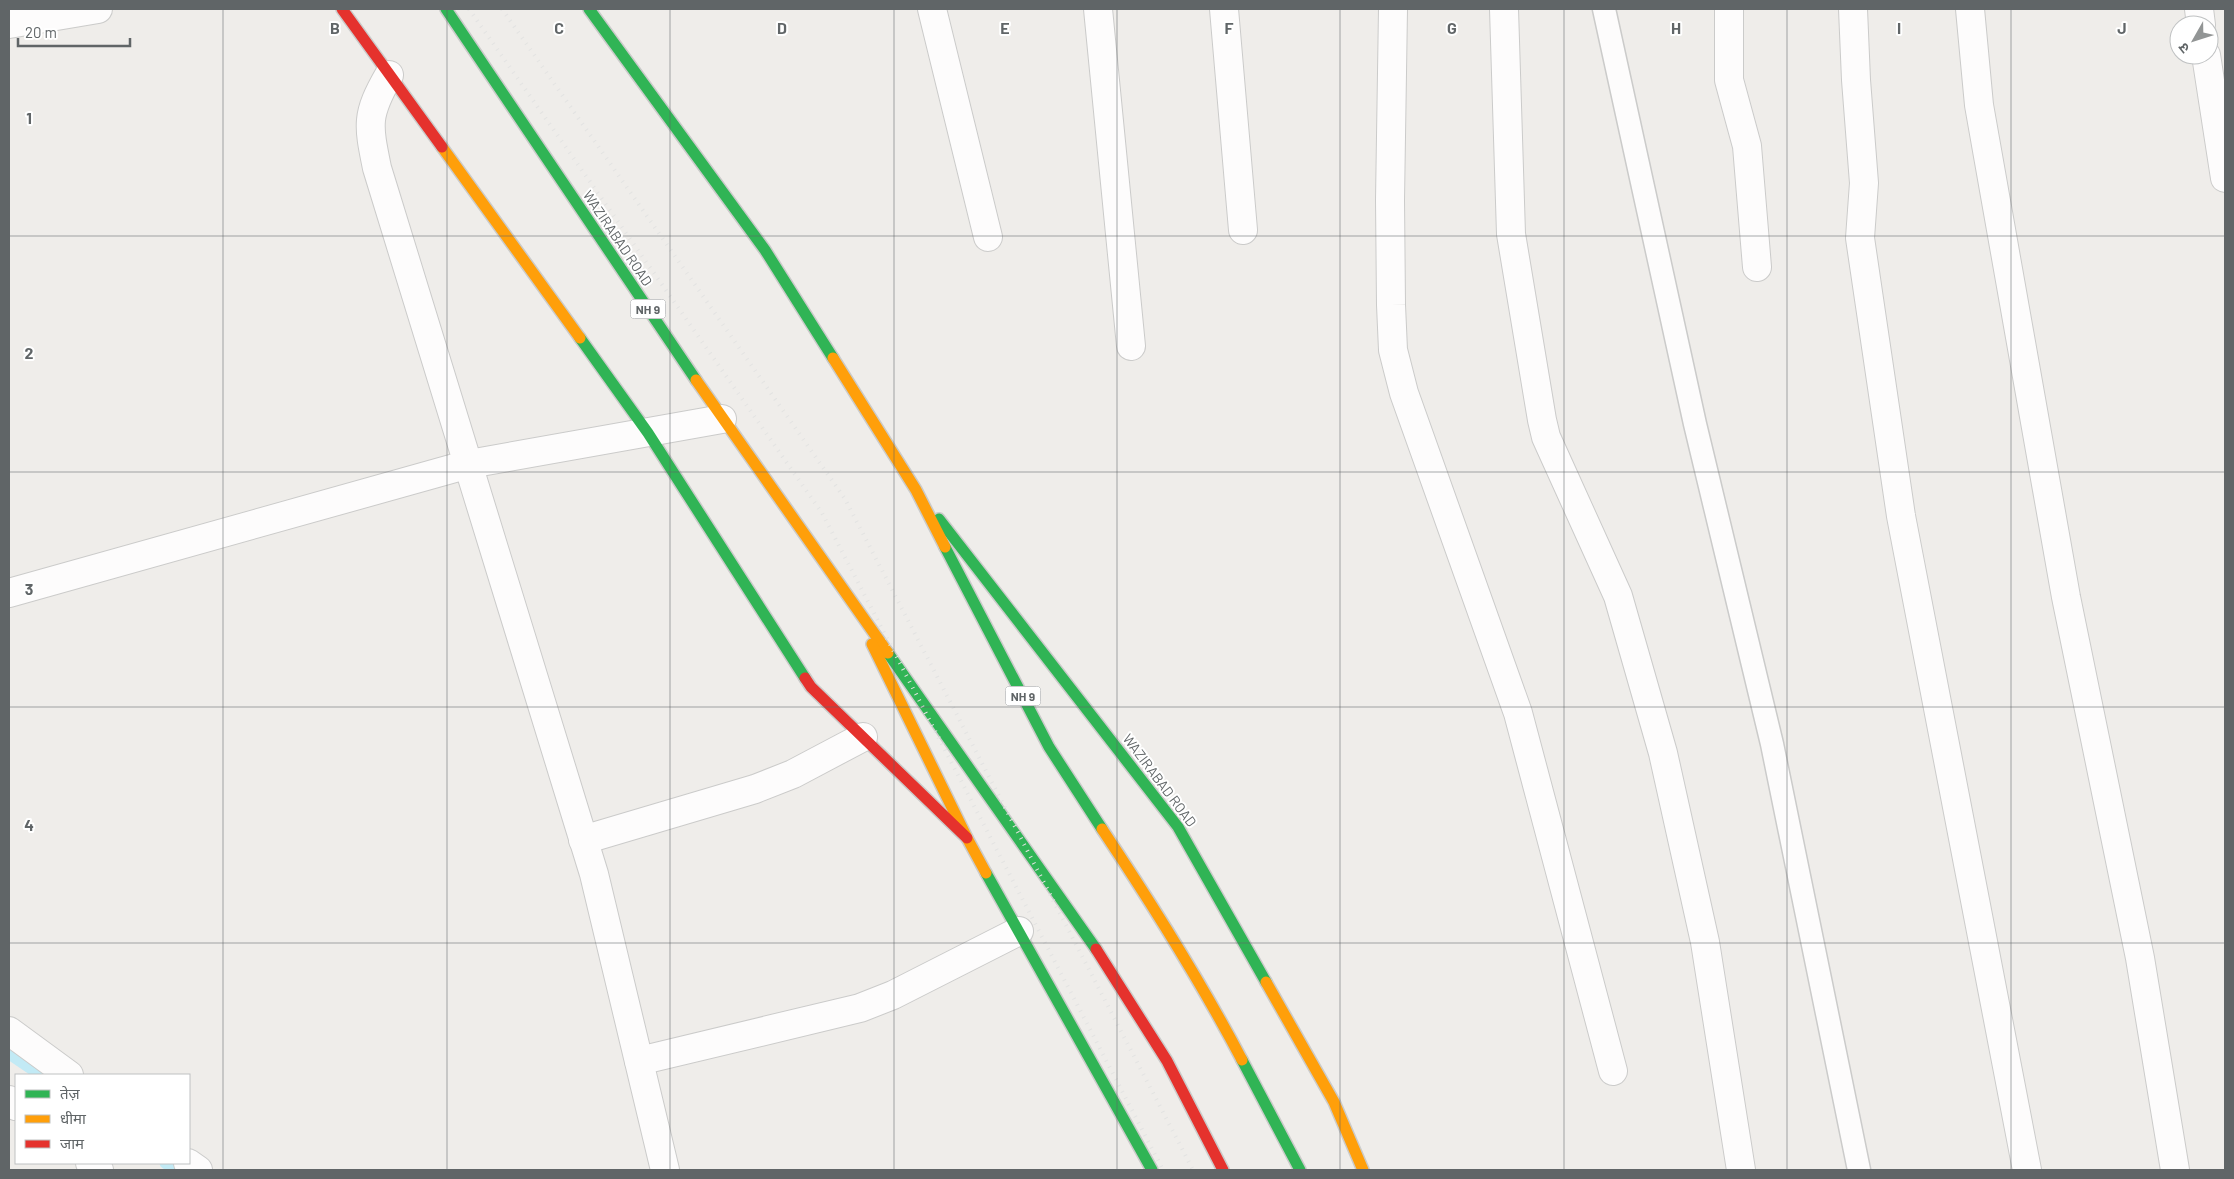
<svg xmlns="http://www.w3.org/2000/svg" width="2234" height="1179" viewBox="0 0 2234 1179" font-family="Barlow,'Noto Sans Devanagari',sans-serif">
<style>
.lines{fill:none;stroke-linecap:round;stroke-linejoin:round}
.stream{stroke:#c2eaf5;stroke-width:11}
.lane-casing{stroke:#cbcbca;stroke-width:25}
.street-casing{stroke:#cbcbca;stroke-width:30}
.fast-casing{stroke:#cbcbca;stroke-width:14}
.slow-casing{stroke:#cbcbca;stroke-width:14}
.jam-casing{stroke:#cbcbca;stroke-width:14}
.lane{stroke:#fdfcfc;stroke-width:22}
.street{stroke:#fdfcfc;stroke-width:28}
.fast{stroke:#30b455;stroke-width:11}
.slow{stroke:#ff9f0a;stroke-width:11}
.jam{stroke:#e5322d;stroke-width:11}
.rail{stroke:#e3e3e2;stroke-width:4;stroke-dasharray:1 6;stroke-linecap:butt}
.grid{fill:none;stroke:#606567;stroke-width:1;stroke-opacity:0.55}
.labels{text-anchor:middle;dominant-baseline:central;stroke-width:4;stroke-linejoin:round;paint-order:stroke}
.shield{fill:#fff;stroke:#909395;stroke-width:1}
.shield-label{font-size:12px;font-weight:bold;fill:#606567}
.street-label{font-size:14px;fill:#606567;stroke:#fff}
.grid-label{font-size:16px;text-anchor:middle;font-weight:bold;fill:#606567;stroke:#fff;stroke-width:4;stroke-linejoin:round;paint-order:stroke}
</style>
<rect width="100%" height="100%" fill="#efedea"/>
<g class="lines">
<g class="stream">
<path d="M9,1054l31,21"/>
<path d="M165,1163l11,7"/>
</g>
<defs>
<path id="lane" d="M1604,9l91,415 77,320 87,426"/>
<g id="street">
<path d="M932,9l56,228"/>
<path d="M1098,9l33,337"/>
<path d="M1224,9l19,221"/>
<path d="M1393,9l-3,191 1,105 2,45 11,43 114,320 95,358"/>
<path d="M1504,9l7,225 31,186 4,17 72,159 45,157 42,189 36,228"/>
<path d="M1729,9v71l18,66 10,121"/>
<path d="M1853,9l3,71 8,103 -4,55 41,278 126,654"/>
<path d="M1970,9l9,96 87,492 74,361 35,212"/>
<path d="M2199,9l2,16"/>
<path d="M9,24l89,-15"/>
<path d="M2206,55l19,123"/>
<path d="M389,75c-23,40 -21,49 -12,93l217,706 71,296"/>
<path d="M9,593l460,-129 253,-45"/>
<path d="M583,840l172,-51 38,-15 70,-37"/>
<path d="M9,1031l60,44"/>
<path d="M639,1061l221,-53 33,-13 126,-64"/>
<path d="M9,1100l7,6"/>
<path d="M90,1163l9,7"/>
<path d="M188,1163l10,7"/>
</g>
<g id="fast">
<path d="M446,9l250,371"/>
<path d="M589,9l176,241 68,108"/>
<path d="M580,338l68,95 157,245"/>
<path d="M939,519l239,308 88,155"/>
<path d="M945,547l104,200 53,82"/>
<path d="M888,653l208,296"/>
<path d="M986,873l166,297"/>
<path d="M1242,1060l58,110"/>
</g>
<g id="slow">
<path d="M442,147l138,191"/>
<path d="M833,358l83,132 29,57"/>
<path d="M696,380l192,273"/>
<path d="M872,644l95,194 19,35"/>
<path d="M1102,829c50,75 98,151 140,231"/>
<path d="M1266,982l68,120 29,68"/>
</g>
<g id="jam">
<path d="M342,9l100,138"/>
<path d="M805,678l6,9 156,151"/>
<path d="M1096,949l71,112 56,109"/>
</g>
</defs>
<use href="#lane" class="lane-casing"/>
<use href="#street" class="street-casing"/>
<use href="#fast" class="fast-casing"/>
<use href="#slow" class="slow-casing"/>
<use href="#jam" class="jam-casing"/>
<use href="#lane" class="lane"/>
<use href="#street" class="street"/>
<use href="#fast" class="fast"/>
<use href="#slow" class="slow"/>
<use href="#jam" class="jam"/>
<g class="rail">
<path d="M469,9l353,504 341,657"/>
<path d="M502,9l343,490 348,671"/>
</g>
</g>
<path class="grid" d="M223,9v1161M447,9v1161M670,9v1161M894,9v1161M1117,9v1161M1340,9v1161M1564,9v1161M1787,9v1161M2011,9v1161M9,236h2216M9,472h2216M9,707h2216M9,943h2216"/>
<g class="labels">
<g class="shield">
<rect x="630.5" y="299.5" width="35" height="19" rx="4"/>
<rect x="1005.5" y="686.5" width="35" height="19" rx="4"/>
</g>
<g class="shield-label">
<text x="648" y="309">NH 9</text>
<text x="1023" y="696">NH 9</text>
</g>
<g class="street-label">
<text transform="translate(618 238) rotate(56)">WAZIRABAD ROAD</text>
<text transform="translate(1160 780) rotate(53)">WAZIRABAD ROAD</text>
</g>
</g>
<g class="grid-label">
<text x="335" y="34">B</text>
<text x="559" y="34">C</text>
<text x="782" y="34">D</text>
<text x="1005" y="34">E</text>
<text x="1229" y="34">F</text>
<text x="1452" y="34">G</text>
<text x="1676" y="34">H</text>
<text x="1899" y="34">I</text>
<text x="2122" y="34">J</text>
<text x="29" y="124">1</text>
<text x="29" y="359">2</text>
<text x="29" y="595">3</text>
<text x="29" y="831">4</text>
</g>
<rect width="2234" height="1179" fill="none" stroke="#606567" stroke-width="20"/>
<rect x="15" y="1074" width="175" height="90" fill="#ffffff" stroke="#bfc1c2"/>
<rect x="25" y="1090" width="25" height="8" fill="#30b455" stroke="#bfc1c2"/>
<text x="60" y="1099" font-size="15" fill="#606567">तेज़</text>
<rect x="25" y="1115" width="25" height="8" fill="#ff9f0a" stroke="#bfc1c2"/>
<text x="60" y="1124" font-size="15" fill="#606567">धीमा</text>
<rect x="25" y="1140" width="25" height="8" fill="#e5322d" stroke="#bfc1c2"/>
<text x="60" y="1149" font-size="15" fill="#606567">जाम</text>
<g transform="translate(2194 40) rotate(231)"><circle r="24" fill="#ffffff" stroke="#bfc1c2"/>
<path d="M0-4L9 19L0 12L-9 19Z" fill="#929595"/>
<text y="-8" font-size="14" font-weight="bold" text-anchor="middle" fill="#606567">उ</text>
</g>
<path d="M18 38v8h112v-8" fill="none" stroke="#606567" stroke-width="2.5"/>
<text x="25" y="38" font-size="15" fill="#606567" stroke="#ffffff" stroke-width="4" paint-order="stroke">20 m</text>
</svg>
